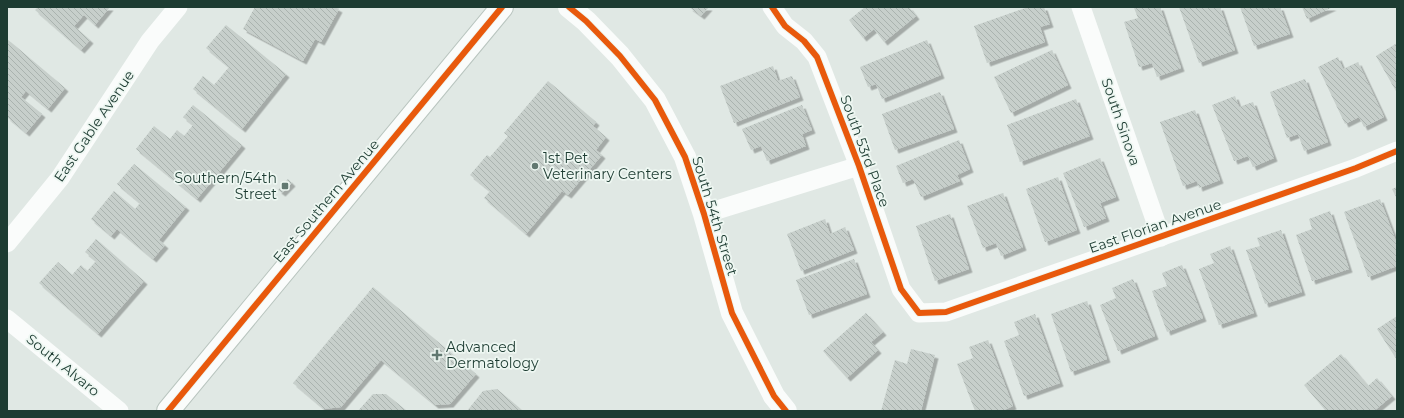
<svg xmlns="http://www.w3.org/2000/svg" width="1404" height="418" viewBox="0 0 1404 418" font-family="Montserrat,sans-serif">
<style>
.building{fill:url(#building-back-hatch);filter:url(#shadow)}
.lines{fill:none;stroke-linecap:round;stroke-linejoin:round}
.secondary-casing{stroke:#b9c5bf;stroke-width:24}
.minor{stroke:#fafcfb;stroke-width:19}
.tertiary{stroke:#fafcfb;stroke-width:22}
.secondary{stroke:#fafcfb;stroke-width:22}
.cycleway-casing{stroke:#eef7f2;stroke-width:8}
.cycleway{stroke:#e8590c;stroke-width:6}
.poi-dot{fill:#617870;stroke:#eef7f2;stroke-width:1.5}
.labels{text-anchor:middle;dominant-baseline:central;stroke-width:3.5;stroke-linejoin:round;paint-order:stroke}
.street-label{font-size:14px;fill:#1d3c32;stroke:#eef7f2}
.poi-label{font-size:14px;fill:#1d3c32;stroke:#eef7f2;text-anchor:start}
</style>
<defs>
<pattern id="building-back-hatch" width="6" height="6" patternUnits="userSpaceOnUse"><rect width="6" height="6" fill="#c7cfcb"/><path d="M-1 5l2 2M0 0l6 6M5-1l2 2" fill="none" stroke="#aab3af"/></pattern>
<filter id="shadow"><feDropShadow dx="3.5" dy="3.5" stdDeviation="0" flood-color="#0004"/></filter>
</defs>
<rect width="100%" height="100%" fill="#e0e8e4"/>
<g class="building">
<path d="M38,7h72l-15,18 -11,-10 -10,11 16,14 -9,10 -46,-40z"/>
<path d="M255,7h80l4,2 -18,33 -6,-3 -12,22 -60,-32z"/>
<path d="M689,7h20l-8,9z"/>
<path d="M865,7h44l7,9 -32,26 -10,-13 -11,9 -14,-18z"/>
<path d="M1028,7h16l6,17 -10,3 5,15 -58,21 -13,-37z"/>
<path d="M1137,7h23l21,61 -24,9 -5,-14 -13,4 -15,-45 14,-4 -4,-10z"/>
<path d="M1179,7h41l15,43 -36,13z"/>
<path d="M1240,7h40l10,27 -36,12z"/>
<path d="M1302,7h31l-26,12z"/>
<path d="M226,25l60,49 -44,55 -49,-40 10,-13 11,9 15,-18 -23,-19z"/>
<path d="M7,39l58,49 -17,21 -22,-18 -5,6 21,17 -16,19 -19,-16z"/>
<path d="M927,40l14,35 -59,24 -6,-15 -8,3 -8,-20z"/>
<path d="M1397,43v50l-21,-37z"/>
<path d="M1052,50l16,35 -57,28 -17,-36z"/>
<path d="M1338,57l5,12 15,-7 26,55 -20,10 -5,-10 -14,7 -27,-57z"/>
<path d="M773,66l5,15 14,-5 8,21 -66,26 -14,-37z"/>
<path d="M1305,79l23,63 -24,9 -6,-17 -11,4 -17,-46z"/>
<path d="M548,81l48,41 -3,4 13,11 -10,13 6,5 -34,40 -6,-4 -36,43 -42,-36 6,-7 -20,-16 17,-20 3,2 18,-21 -4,-3z"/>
<path d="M940,92l14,37 -59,21 -13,-36z"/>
<path d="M1235,96l4,11 14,-5 21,56 -21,9 -5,-11 -14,5 -22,-56z"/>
<path d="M1076,99l14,37 -70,26 -13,-37z"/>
<path d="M193,105l49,40 -45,54 -61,-50 18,-23 16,13 7,-9 7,6 9,-11 -10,-8z"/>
<path d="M802,105l10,25 -10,4 4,12 -39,15 -6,-15 -10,4 -9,-21z"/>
<path d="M1195,110l25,70 -21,8 -2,-7 -14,5 -23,-64z"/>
<path d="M959,140l11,29 -13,6 3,6 -39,16 -8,-18 -10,4 -7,-17z"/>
<path d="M1100,158l16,39 -16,6 6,15 -22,9 -21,-54z"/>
<path d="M134,164l52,43 -27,33 6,5 -12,14 -36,-30 -6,7 -20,-17 23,-28 21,18 5,-6 -23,-19z"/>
<path d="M1058,177l19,53 -32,12 -19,-53z"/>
<path d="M288,179l4,4 -10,10 -4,-3z"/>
<path d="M1397,187v12l-5,-10z"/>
<path d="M1003,193l20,54 -22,9 -5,-13 -13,5 -16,-42z"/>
<path d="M1380,199l17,45v22l-29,11 -24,-65z"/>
<path d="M1330,211l19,58 -37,12 -16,-46 16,-6 -3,-10z"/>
<path d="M950,214l19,55 -34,12 -19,-55z"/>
<path d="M825,219l5,15 15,-7 9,23 -53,21 -14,-37z"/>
<path d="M1281,230l21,62 -37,12 -19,-54 14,-4 -3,-8z"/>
<path d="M96,239l48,42 -46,53 -59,-51 19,-21 14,13 9,-10 6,6 9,-10 -11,-9z"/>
<path d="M1230,246l24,67 -35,12 -20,-56 15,-6 -4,-9z"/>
<path d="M854,259l13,35 -58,21 -13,-35z"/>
<path d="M1182,265l21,53 -36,14 -15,-41 15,-5 -5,-13z"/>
<path d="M1133,279l22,57 -37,15 -18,-46 16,-7 -4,-10z"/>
<path d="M373,287l103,87 -26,30 -15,1 -54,-45 -40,47 -17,2 -31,-26z"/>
<path d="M1087,301l20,58 -36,13 -20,-58z"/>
<path d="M866,313l17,19 -12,10 7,8 -31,28 -24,-27z"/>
<path d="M1035,314l25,69 -36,13 -20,-55 15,-6 -5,-13z"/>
<path d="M1397,316v44l-20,-31z"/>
<path d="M988,340l25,66 -11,5h-27l-18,-47 16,-6 -4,-11z"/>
<path d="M911,349l24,6 -14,56h-40l14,-51 12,4z"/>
<path d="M1341,354l27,32 9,-8 15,18 -18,15h-48l-22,-26z"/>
<path d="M497,389l26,22h-56l16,-20z"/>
<path d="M373,394h13l21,17h-49z"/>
</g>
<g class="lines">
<defs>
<path id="secondary" d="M168,411l334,-404"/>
</defs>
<use href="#secondary" class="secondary-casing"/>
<g class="minor">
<path d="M772,7l13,19 19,15 13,16 42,109 42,123 18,24 27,-1 410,-144 41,-17"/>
<path d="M1081,7l80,230"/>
<path d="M704,214l155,-48"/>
<path d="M7,243l53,-65 90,-137 28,-34"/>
<path d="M7,319l112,92"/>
</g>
<path class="tertiary" d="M569,7l17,14 34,35 35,44 30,57 19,57 28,99 42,83 12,15"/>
<use href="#secondary" class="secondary"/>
<defs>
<g id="cycleway">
<path d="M569,7l17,14 34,35 35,44 30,57 19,57 28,99 42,83 12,15"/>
<path d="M772,7l13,19 19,15 13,16 42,109 42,123 18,24 27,-1 410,-144 41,-17"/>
<path d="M168,411l334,-404"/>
</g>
</defs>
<use href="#cycleway" class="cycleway-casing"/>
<use href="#cycleway" class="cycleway"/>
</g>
<g class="poi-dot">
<circle cx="535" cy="166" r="4"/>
<rect x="281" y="182" width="8" height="8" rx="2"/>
<path d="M435 349h4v4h4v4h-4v4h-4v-4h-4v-4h4z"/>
</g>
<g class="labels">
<g class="street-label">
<text transform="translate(1121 122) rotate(71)">South Sinova</text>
<text transform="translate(94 126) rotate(-56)">East Gable Avenue</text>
<text transform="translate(865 151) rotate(70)">South 53rd Place</text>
<text transform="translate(326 201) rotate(-50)">East Southern Avenue</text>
<text transform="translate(715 216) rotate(73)">South 54th Street</text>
<text transform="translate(1155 226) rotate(-19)">East Florian Avenue</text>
<text transform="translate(63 365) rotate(39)">South Alvaro</text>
</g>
<g class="poi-label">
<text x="543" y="158">1st Pet<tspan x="543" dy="16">Veterinary Centers</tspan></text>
<text x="277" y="178" text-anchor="end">Southern/54th<tspan x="277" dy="16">Street</tspan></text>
<text x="446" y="347">Advanced<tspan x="446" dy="16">Dermatology</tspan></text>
</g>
</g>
<rect width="1404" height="418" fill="none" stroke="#1d3c32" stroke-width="16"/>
</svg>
